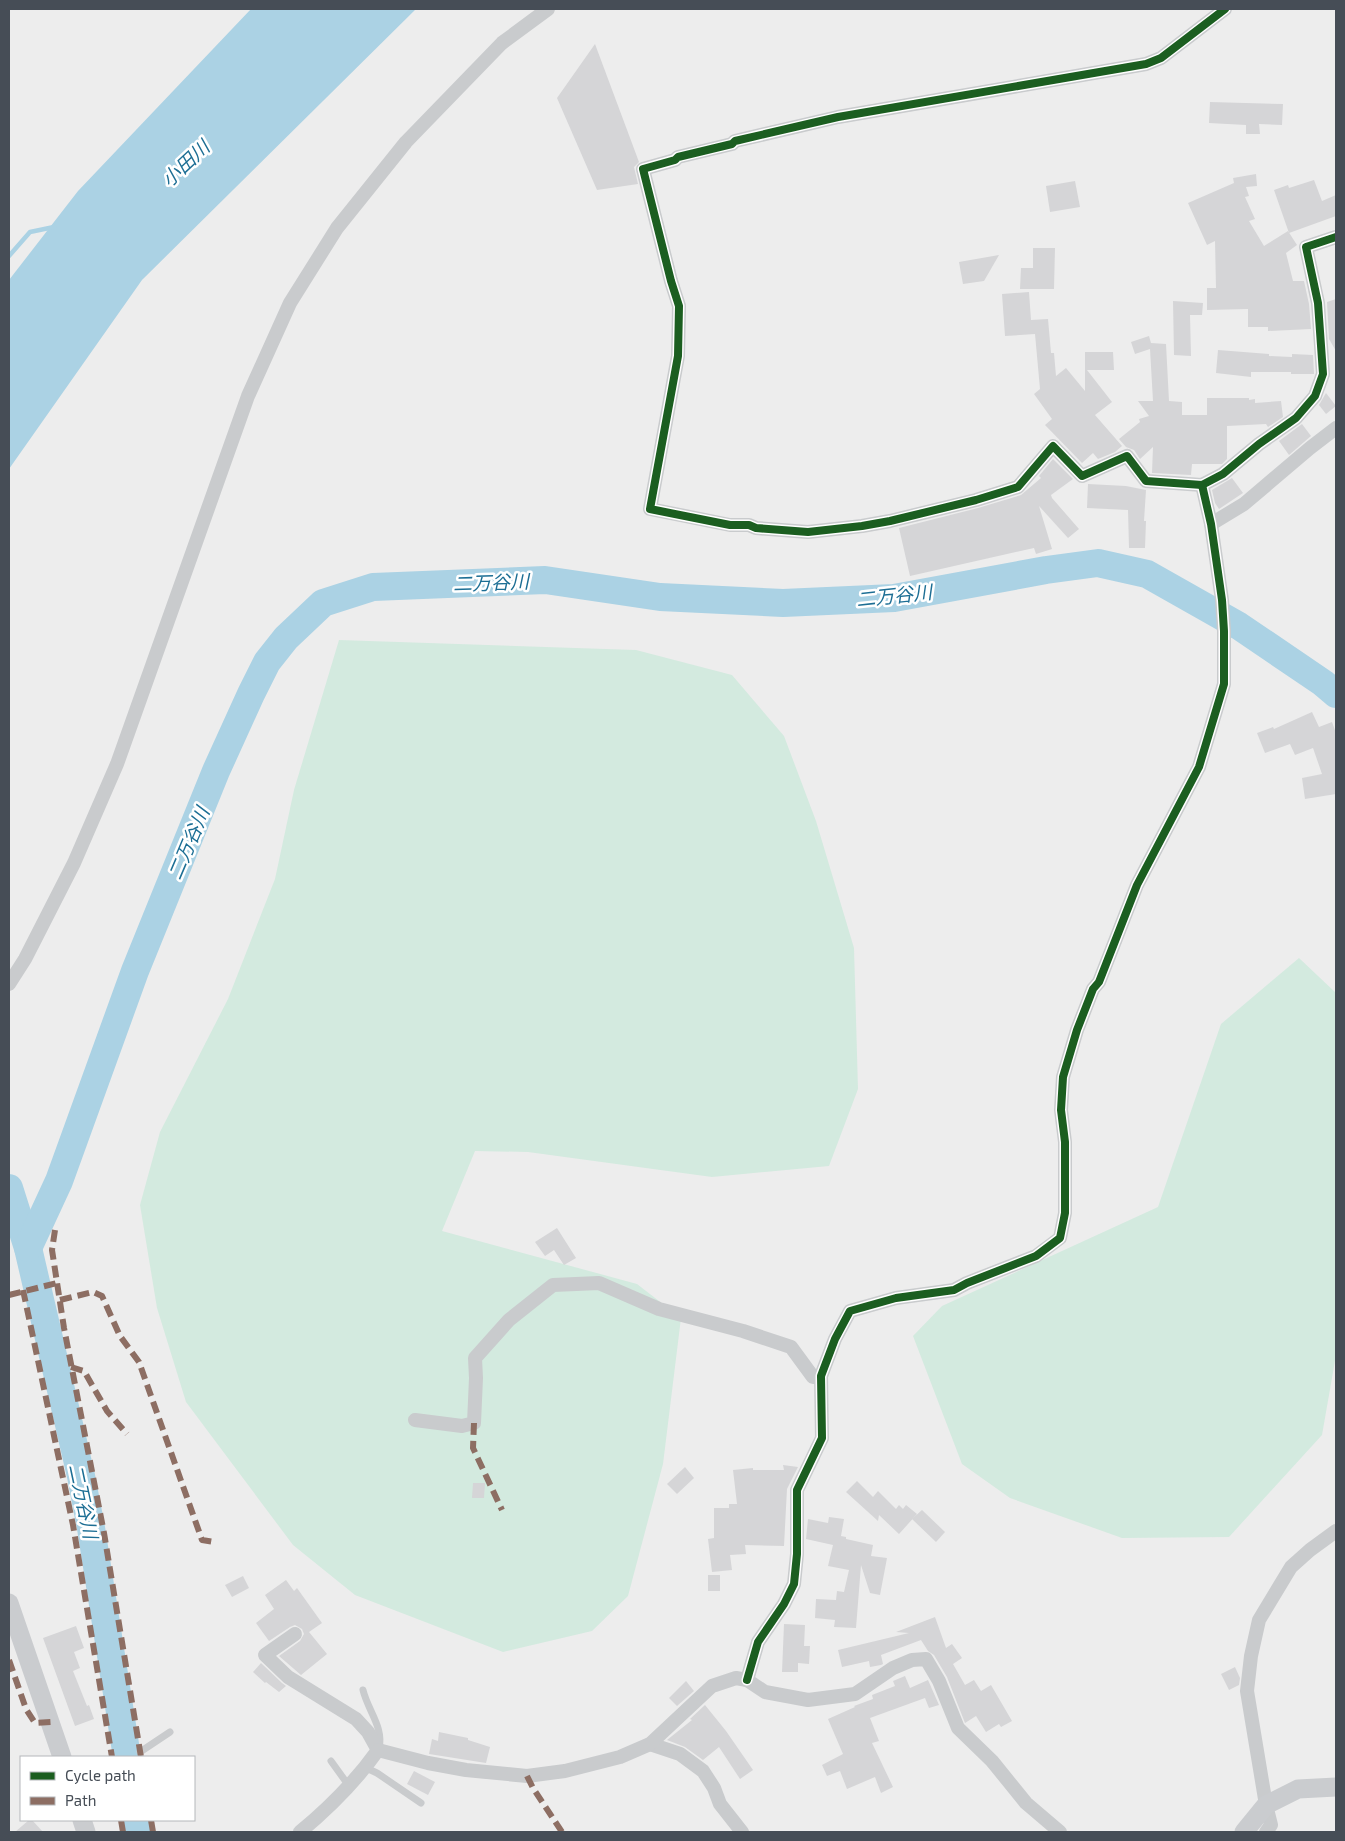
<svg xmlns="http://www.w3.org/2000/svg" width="1345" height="1841" viewBox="0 0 1345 1841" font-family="'Exo 2','Noto Sans JP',sans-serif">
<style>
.green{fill:#d3eadf}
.water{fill:#abd2e4}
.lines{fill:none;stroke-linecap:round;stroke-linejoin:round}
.stream{stroke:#abd2e4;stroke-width:4.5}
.river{stroke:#abd2e4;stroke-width:28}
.building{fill:#d5d5d7}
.lane{stroke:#c9cbcd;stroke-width:7}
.street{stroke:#c9cbcd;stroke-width:14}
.secondary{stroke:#cacccf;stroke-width:19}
.quiet{stroke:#8d6e63;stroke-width:6;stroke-dasharray:12 6;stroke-linecap:butt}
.cycleway-casing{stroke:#fff;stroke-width:11}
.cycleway{stroke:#1b5e20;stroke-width:8}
.labels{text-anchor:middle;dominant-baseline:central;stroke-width:5;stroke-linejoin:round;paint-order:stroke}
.water-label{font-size:19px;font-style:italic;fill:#1c6e94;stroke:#fff}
</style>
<rect width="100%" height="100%" fill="#ededed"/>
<g class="green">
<path d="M339,640l297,10 96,25 52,61 32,85 38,127 4,141 -29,77 -117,11 -184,-25 -53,-1 -33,80 195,53 44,34 -18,146 -35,132 -36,35 -89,21 -148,-57 -62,-50 -107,-143 -29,-94 -17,-103 20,-73 68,-133 47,-120 19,-89z"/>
<path d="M1299,958l37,35v362l-14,80 -93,102 -107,1 -112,-40 -48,-34 -49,-128 29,-30 216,-99 63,-183z"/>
</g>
<path class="water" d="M251,9h165l-274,271 -133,189v-189l69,-89z"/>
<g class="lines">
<path class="stream" d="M9,256l21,-24 24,-5"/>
<g class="river">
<path d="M9,1188l19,60 53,228 10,52 36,229"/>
<path d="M28,1248l31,-67 76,-210 81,-200 35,-77 16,-32 19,-24 37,-35 50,-16 172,-7 115,17 123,6 111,-5 152,-28 52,-7 49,11 92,52 84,57 13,11"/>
<path d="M137,1820l2,12"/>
</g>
</g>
<g class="building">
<path d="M595,44l44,118 -5,5 4,17 -41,6 -40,-92z"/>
<path d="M1210,102l73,2 -1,21 -23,-1 1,10h-14v-9l-37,-2z"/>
<path d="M1256,174l1,12 -11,1 3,9 -4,1 10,22 -6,2 15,25 24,-15 9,14 -11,8 7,28h11l5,23 2,25 -43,2v-4h-20v-18l-41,1v-22h9l-1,-47 -8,4 -19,-42 46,-20 -1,-5z"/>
<path d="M1314,180l8,21 14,-6v21l-47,17 -15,-43 14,-5 1,3z"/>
<path d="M1075,181l5,26 -30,5 -4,-26z"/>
<path d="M1033,248h22l-1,41h-34l1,-21h12z"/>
<path d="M999,255l-15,26 -21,3 -4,-22z"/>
<path d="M1029,292l2,28 17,-1 3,34h3l2,23 10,-8 19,23v-39h28l1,18h-27l25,32 -17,13 27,31 -7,6 -17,7 -5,-6 -11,10 -37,-38 7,-6 -18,-25 6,-5 -5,-55 -30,2 -3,-42z"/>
<path d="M1336,299v52l-7,-12 -2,-37z"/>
<path d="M1173,301l30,2 -1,12h-12l1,41 -17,-1z"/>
<path d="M1149,336l2,7 15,1 3,57 13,1v13h25v-17h42v2l6,-1v4l26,-2 2,16 -15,10 -2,-3 -39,2v33l-5,5h-30l-1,11 -39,-2 1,-26 -13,12 -6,-9 -8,-3 -7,-8 21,-17 -1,-3 10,-3 -11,-15h15l-3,-52 -15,5 -4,-12z"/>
<path d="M1218,350l51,4v2l23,1v-3l21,1 1,18v1h-23v-2h-40v5l-35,-4z"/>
<path d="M1326,393l10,13 -10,8 -7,-9z"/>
<path d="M1302,424l9,12 -22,19 -10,-14z"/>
<path d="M1053,459l20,20 -22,16 1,3 27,31 -11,9 -29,-32 13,43 -16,5 -2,-6 -124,28 -11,-48 79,-20 43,-13 20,-17 -2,-2z"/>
<path d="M1232,478l11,15 -24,16 -4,-6 -3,-13z"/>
<path d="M1088,484l38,2 20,4 -2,31h2l-1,27h-16l-1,-38 -41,-2z"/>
<path d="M1312,712l7,15 13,-5 4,11v61l-31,5 -3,-21 20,-4 -9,-26 -18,7 -5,-11 -25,9 -8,-20 16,-6 1,2z"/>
<path d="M557,1228l19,30 -12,7 -10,-15 -9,6 -10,-14z"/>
<path d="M783,1465l15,2 -11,22 -3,57 -39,-1 1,9 -16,1 2,15 -20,2 -4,-33 6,-1v-30h15v-4h8l-4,-34 20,-2v2h31z"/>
<path d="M685,1467l9,11 -17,16 -10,-10z"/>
<path d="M857,1481l16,16 5,-6 18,18 3,-4 4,4 3,-4 11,9 -18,20 -20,-19 -1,6 -32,-29z"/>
<path d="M473,1483h12l-1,15h-12z"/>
<path d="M922,1510l23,22 -9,10 -24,-23z"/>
<path d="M829,1517l15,2 -3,17 5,1v2l27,6 -2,11 16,2 -7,37 -10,-2 -9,-28 -5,63 -22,-1 1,-7 -20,-2 1,-19 20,1 1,-9 7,1 5,-22 -21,-4 5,-21 -27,-6 2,-20 20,4z"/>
<rect x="708" y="1575" width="12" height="16"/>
<path d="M243,1576l6,12 -17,9 -7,-12z"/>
<path d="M286,1580l8,11 3,-3 25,35 -13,9 18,22 -26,21 -22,-19 21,-15 4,-7 -2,-5 -7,-4 -5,2 -21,14 -13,-18 18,-14 -9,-14z"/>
<path d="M935,1617l11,31 6,-4 10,14 -9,6 12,21 9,-5 7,11 10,-6 21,36 -11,6 -2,-3 -13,8 -10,-16 -11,7 -18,-46 -13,-22 -6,-4 -7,-11 -40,15 2,9 -2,1 -11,2 -1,-6 -27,6 -4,-17 71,-17 -13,-1z"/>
<path d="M784,1624l21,1 -1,21h6l-1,18 -11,-1v9h-16z"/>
<path d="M76,1626l8,22 -10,4 6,16 -7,3 14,35 2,-1 5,14 -19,7 -32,-88z"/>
<path d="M261,1663l21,20 4,3 -7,6 -13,-10 -1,1 -12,-11z"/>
<path d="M1235,1667l5,11 -1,7 -10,5 -8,-16z"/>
<path d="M905,1676l5,12 18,-8 11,25 -10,3 -4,-10 -55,20 9,23 -7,2 21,44 -12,6 -6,-16 -28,12 -7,-18 -13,5 -5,-11 21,-11 -15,-35 27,-12 -1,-1 19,-7 -1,-4 23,-9 -2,-5z"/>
<path d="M686,1681l8,10 -17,15 -8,-8z"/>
<path d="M705,1705l21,26 27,39 -13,9 -21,-32 -16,13 -18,-13 -18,-7 25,-20 -2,-1z"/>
<path d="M439,1732l29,6v2l22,7 -4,16 -57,-9 3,-15 6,2z"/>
<path d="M414,1771l21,11 -7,13 -21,-11z"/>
<path d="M29,1820h3l11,12h-28z"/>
</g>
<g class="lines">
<g class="lane">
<path d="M363,1690c5,21 21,37 16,59"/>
<path d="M140,1752l30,-20"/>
<path d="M331,1761l18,25"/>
<path d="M364,1767l13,6 44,30"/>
</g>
<g class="street">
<path d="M1225,9l-64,49 -15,6 -308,53 -103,24 -3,3 -54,13 -3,3 -32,9 28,112 8,25 -1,50 -28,153 80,16h19l7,3 52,4 54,-6 28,-5 86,-21 42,-13 35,-41 29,30 45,-20 19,25 56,4 21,-11 36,-30 37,-26 19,-22 8,-22 -5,-71 -12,-56 30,-10"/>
<path d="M1211,524l33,-20 66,-56 26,-20"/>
<path d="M9,984l16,-25 49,-96 43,-99 131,-368 42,-93 47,-75 69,-86 96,-99 46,-34"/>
<path d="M415,1420l47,6 12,-3 2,-45 -1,-20 34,-38 44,-35 46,-2 60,26 84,22 48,16 22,30 8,-1"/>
<path d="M295,1634l-30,21 23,22 68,42 12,13 10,18"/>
<path d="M747,1680l11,-38 26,-38 10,-20 3,-30v-64l25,-52 -1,-62 14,-37 15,-28 46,-13 58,-8 13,-7 69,-27 24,-18 5,-25v-71l-4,-32 2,-33 14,-47 16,-41 6,-7 38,-97 62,-118 25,-83v-53l-2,-31 -11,-76 -9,-39"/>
<path d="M650,1744l30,10 23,17 11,17 6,16 22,28"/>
<path d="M300,1832c29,-24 56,-51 78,-82l50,13 38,7 61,6 38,-5 55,-14 30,-13 62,-58 24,-8 11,2 18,12 43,8 47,-6 38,-26 19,-8 14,-1 13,22 19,47 34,33 34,42 34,29"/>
<path d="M1266,1832l5,-7 -5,-20 -19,-114 4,-35 8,-36 32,-53 19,-17 26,-19"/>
</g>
<g class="secondary">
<path d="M9,1603l53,154"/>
<path d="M82,1820l4,12"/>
<path d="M1244,1832l22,-27 32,-16 38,-2"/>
</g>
<g class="quiet">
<path d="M55,1230l-3,20 12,78 40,205 37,224"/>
<path d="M23,1290l50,235 39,232"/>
<path d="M9,1295l48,-12"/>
<path d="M60,1300l33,-8 9,4 18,40 19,26 63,178 12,2"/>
<path d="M71,1367l13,4 23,40 20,23"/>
<path d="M474,1423l-1,25 29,62"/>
<path d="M9,1660l17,49 9,14 16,-1"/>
<path d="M527,1776l6,12 29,44"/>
<path d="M121,1820l2,12"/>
<path d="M151,1820l2,12"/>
</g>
<defs>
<g id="cycleway">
<path d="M1225,9l-64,49 -15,6 -308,53 -103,24 -3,3 -54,13 -3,3 -32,9 28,112 8,25 -1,50 -28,153 80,16h19l7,3 52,4 54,-6 28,-5 86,-21 42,-13 35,-41 29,30 45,-20 19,25 56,4 21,-11 36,-30 37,-26 19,-22 8,-22 -5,-71 -12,-56 30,-10"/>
<path d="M747,1680l11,-38 26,-38 10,-20 3,-30v-64l25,-52 -1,-62 14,-37 15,-28 46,-13 58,-8 13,-7 69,-27 24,-18 5,-25v-71l-4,-32 2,-33 14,-47 16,-41 6,-7 38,-97 62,-118 25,-83v-53l-2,-31 -11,-76 -9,-39"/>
</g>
</defs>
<use href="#cycleway" class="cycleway-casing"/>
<use href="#cycleway" class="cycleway"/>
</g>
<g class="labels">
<g class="water-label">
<text transform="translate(185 163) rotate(-43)">小田川</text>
<text transform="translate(491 582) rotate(-2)">二万谷川</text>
<text transform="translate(894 595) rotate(-6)">二万谷川</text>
<text transform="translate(188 843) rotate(-67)">二万谷川</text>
<text transform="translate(84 1501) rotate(78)">二万谷川</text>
</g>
</g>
<rect width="1345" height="1841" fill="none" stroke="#464d56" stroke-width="20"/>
<rect x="20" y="1756" width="175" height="65" fill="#ffffff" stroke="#b5b8bb"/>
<rect x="30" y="1772" width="25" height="8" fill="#1b5e20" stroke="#b5b8bb"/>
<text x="65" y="1781" font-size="15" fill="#464d56">Cycle path</text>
<rect x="30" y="1797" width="25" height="8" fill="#8d6e63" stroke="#b5b8bb"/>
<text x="65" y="1806" font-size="15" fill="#464d56">Path</text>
</svg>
